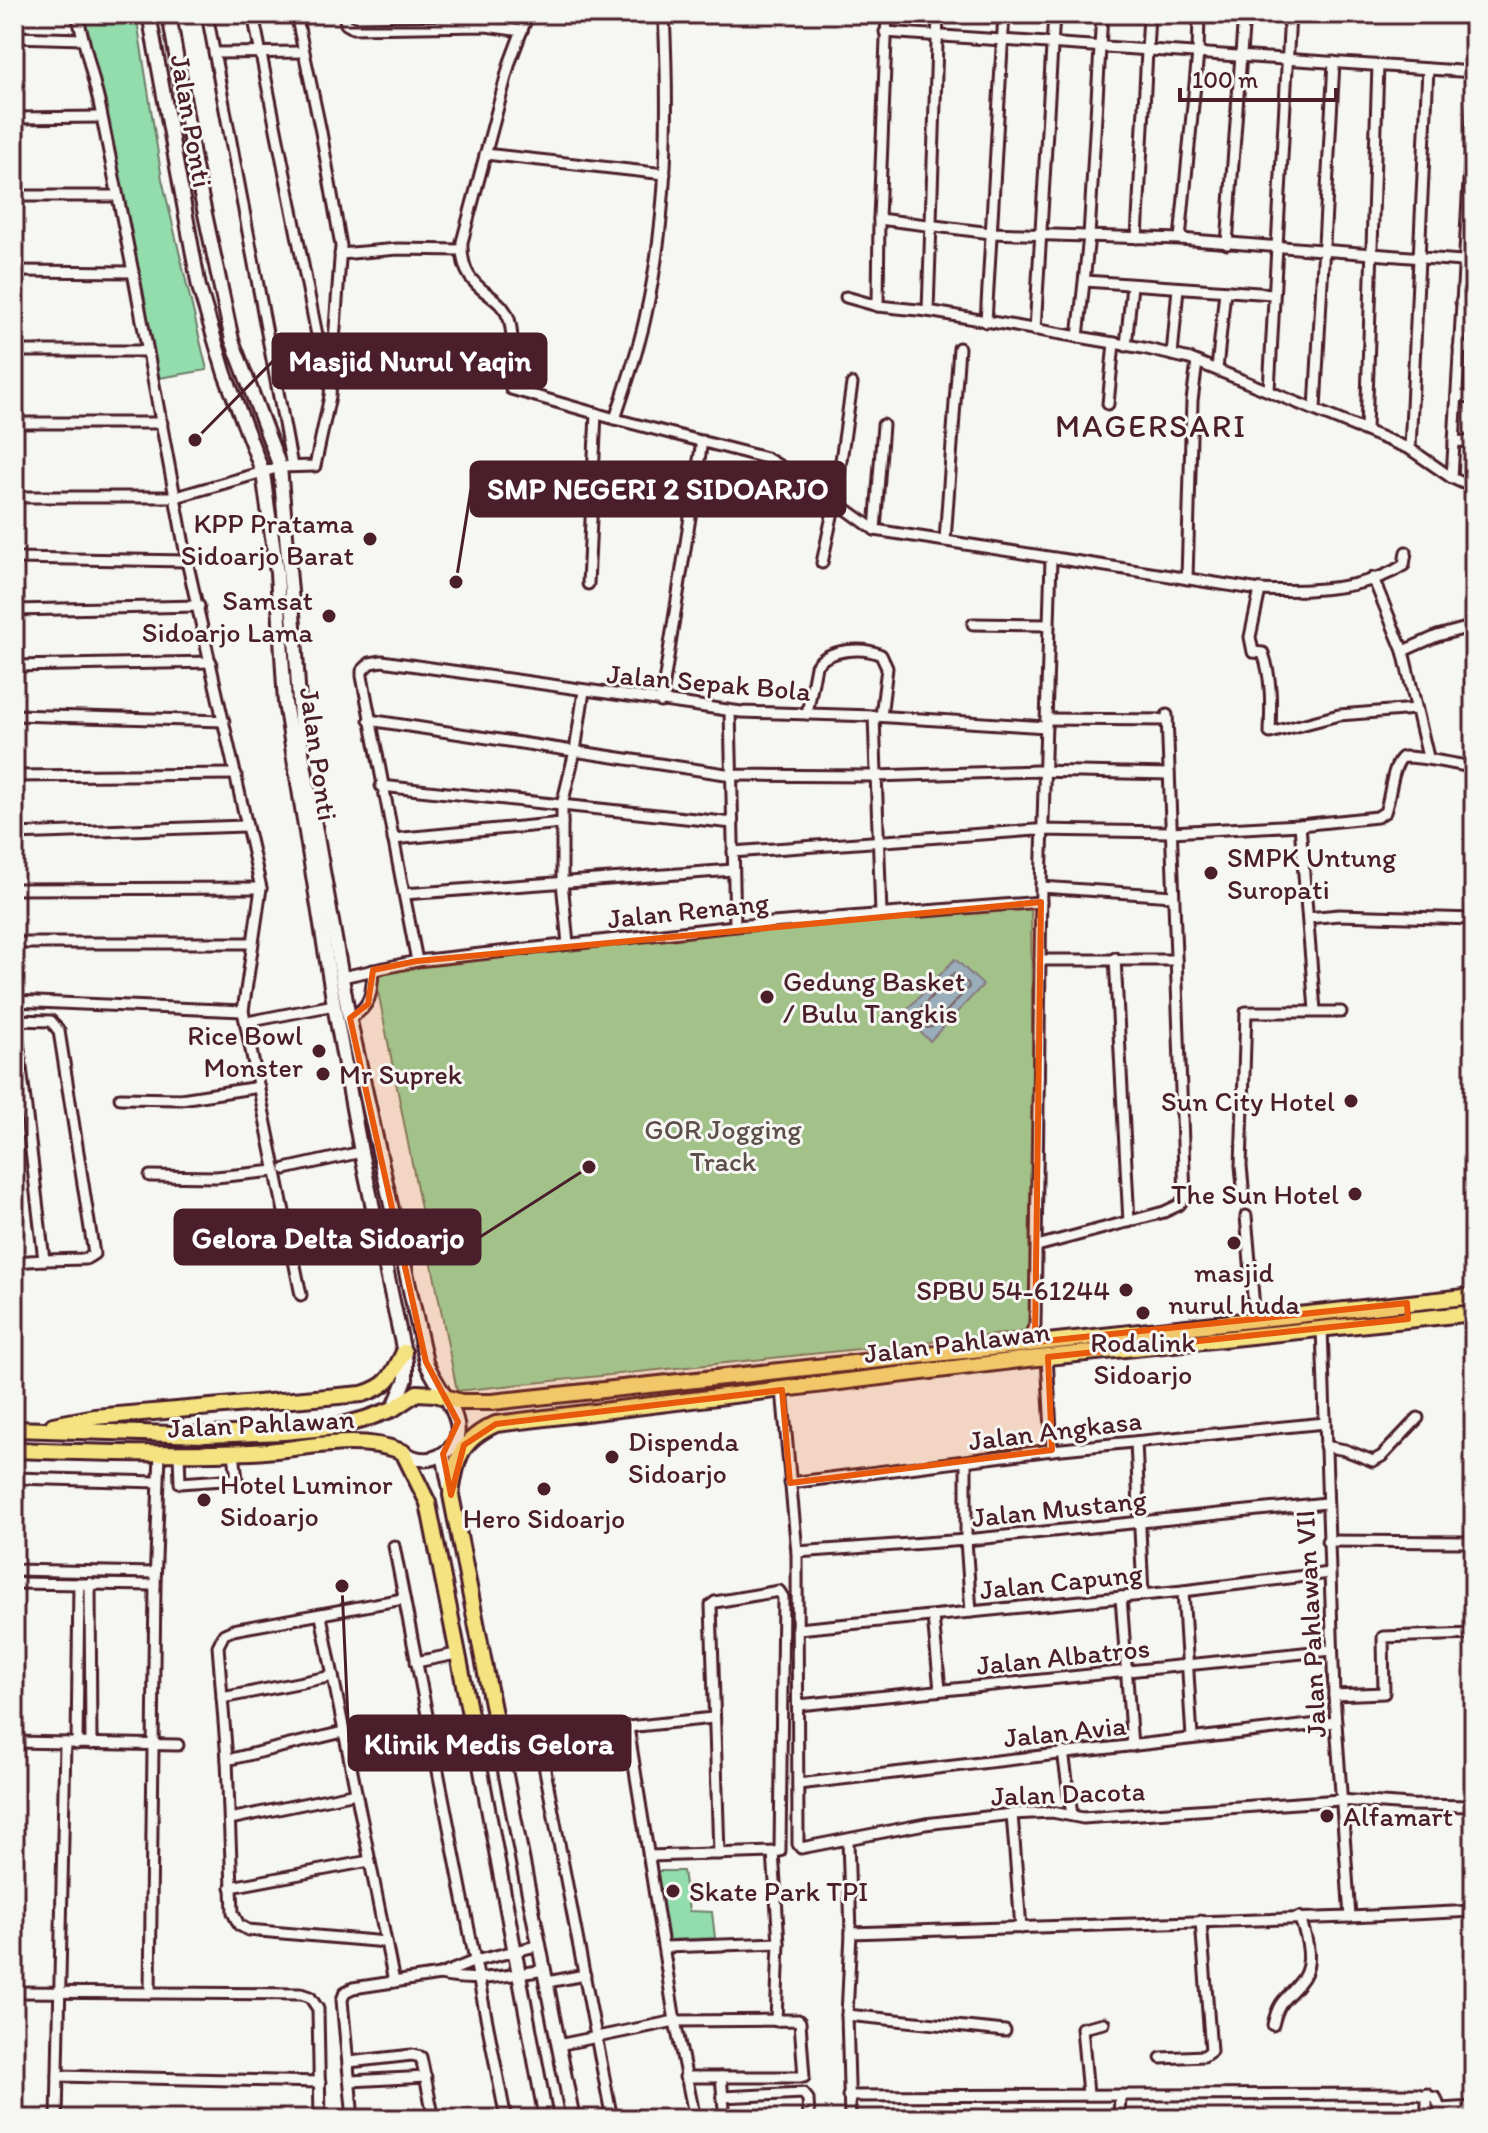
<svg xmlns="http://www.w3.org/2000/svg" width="1488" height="2133" viewBox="0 0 1488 2133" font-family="Itim,sans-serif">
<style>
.green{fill:#93dcab;stroke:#6e7e6b;stroke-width:2}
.water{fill:#86c4e6;stroke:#6e829b;stroke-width:2}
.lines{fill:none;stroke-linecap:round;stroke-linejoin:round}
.shore{stroke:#626176;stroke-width:2}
.street-casing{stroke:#4a1f2b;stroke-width:15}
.secondary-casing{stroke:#4a1f2b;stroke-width:18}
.primary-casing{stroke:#4a1f2b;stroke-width:20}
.street{stroke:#f6f6f2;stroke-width:9}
.secondary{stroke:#f6f6f2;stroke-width:12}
.primary{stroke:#f5e382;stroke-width:14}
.marked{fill:#e8590c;fill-opacity:0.2;stroke:#e8590c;stroke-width:6;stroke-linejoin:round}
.poi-dot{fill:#4a1f2b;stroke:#f6f6f2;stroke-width:3}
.labels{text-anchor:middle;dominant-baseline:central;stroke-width:6;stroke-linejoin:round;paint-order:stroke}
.street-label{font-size:28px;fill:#4a1f2b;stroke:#f6f6f2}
.poi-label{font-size:28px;fill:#4a1f2b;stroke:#f6f6f2;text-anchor:start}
.park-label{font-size:28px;fill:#5c4e4b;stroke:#f6f6f2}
.quarter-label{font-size:32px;letter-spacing:2px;fill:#4a1f2b;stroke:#f6f6f2}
.leader{fill:none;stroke:#4a1f2b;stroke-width:3}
.callout-dot{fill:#4a1f2b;stroke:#f6f6f2;stroke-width:3}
.callout{fill:#4a1f2b;stroke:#4a1f2b;stroke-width:3}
.callout-label{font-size:30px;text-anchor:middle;font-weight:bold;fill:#fff}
</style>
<rect width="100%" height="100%" fill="#f6f6f2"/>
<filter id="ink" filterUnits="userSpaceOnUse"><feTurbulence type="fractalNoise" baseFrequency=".0125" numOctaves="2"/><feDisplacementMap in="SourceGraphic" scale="16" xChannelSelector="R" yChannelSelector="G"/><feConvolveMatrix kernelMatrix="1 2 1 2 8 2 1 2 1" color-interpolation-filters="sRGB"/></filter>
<g filter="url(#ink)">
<g class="green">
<path d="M83,14h53l26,165 45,191 -48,8z"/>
<path d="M1031,907l3,338 -3,31v55l-574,60 -83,-420 43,-10 318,-35z"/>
<path d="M657,1871h26l6,40 23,1 3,26 -46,2z"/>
</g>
<path class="water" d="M955,959l28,26 -53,56 -28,-26z"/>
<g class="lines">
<path class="shore" d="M954,973l14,10 1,4 -37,40 -5,1 -11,-10v-5z"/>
<defs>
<g id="street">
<path d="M77,14l22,88 34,170 54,289 74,327 -18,123 58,284"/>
<path d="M207,14l85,452"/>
<path d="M253,14l64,321 16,17"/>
<path d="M344,14l2,10 7,4 133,-2 36,5"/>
<path d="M528,14l-18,48 -48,180c-2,52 37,47 47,77 6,20 1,48 2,70l104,30 151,39 51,30 58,42 385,60c43,2 106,0 144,-25l2,-13"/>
<path d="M887,14l-8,205 112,14 189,6 294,23"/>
<path d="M1428,14l46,2"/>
<path d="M885,32l589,40"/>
<path d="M14,37l68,2"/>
<path d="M214,53l89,-1"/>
<path d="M14,118l87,-1"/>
<path d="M485,154l180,20"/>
<path d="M14,196h103"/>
<path d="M879,219l-1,87 50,5 215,37 47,11 220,90 42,29 22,10"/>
<path d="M1137,238l12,-224"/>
<path d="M1180,239l18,-186 1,-39"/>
<path d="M1227,244l17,-230"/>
<path d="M340,254l58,-5 64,1"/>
<path d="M14,271l119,1"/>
<path d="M1085,281l188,13"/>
<path d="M846,297l32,9"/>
<path d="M1461,302h13"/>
<path d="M928,311l10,-297"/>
<path d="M986,322l18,-308"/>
<path d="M1035,330l19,-316"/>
<path d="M1078,337l11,-101 13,-222"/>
<path d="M1126,346l6,-61"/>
<path d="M1459,348l15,1"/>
<path d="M14,351h133"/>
<path d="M1172,355l6,-67"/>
<path d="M1217,369l8,-78"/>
<path d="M1269,390l21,-376"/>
<path d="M1457,396l17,1"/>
<path d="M1108,404l6,-61"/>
<path d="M1315,409l19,-347"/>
<path d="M615,419c11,-34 24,-70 31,-105 22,-99 23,-200 18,-300"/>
<path d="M14,423h148"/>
<path d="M1366,430l12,-365"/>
<path d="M1454,441l20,1"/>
<path d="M1410,449l18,-380"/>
<path d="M1452,478l22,-384"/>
<path d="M14,497h162l104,-30 35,-1 15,-70 11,-150 -20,-114 -25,-118"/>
<path d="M875,530l8,-105"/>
<path d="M945,540l14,-192"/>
<path d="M14,558l173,3"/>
<path d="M822,563l13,-61 17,-118"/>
<path d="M1373,578l30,73 25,106"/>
<path d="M1187,579l5,-178 5,-39"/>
<path d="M588,584l8,-171"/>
<path d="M1260,590l-10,47 3,15 10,1c9,25 8,53 7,80l69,-18 77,-6"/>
<path d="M14,610l185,-4"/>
<path d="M973,624l76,1"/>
<path d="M1403,651l34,-15 37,-10"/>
<path d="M14,666l197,-4"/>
<path d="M661,702l41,-261"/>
<path d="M730,711l5,215"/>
<path d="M807,714l9,-48c12,-17 47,-20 65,-11l6,13 -6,48"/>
<path d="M14,715l210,6"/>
<path d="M874,716l7,198"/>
<path d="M1046,719l121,1"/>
<path d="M369,720l363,55 144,1 160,-5 133,3"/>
<path d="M14,776l222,-2"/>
<path d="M381,786l352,37"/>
<path d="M1300,825l15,185"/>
<path d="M14,834l231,-8"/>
<path d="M393,839l169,-16"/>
<path d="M733,852l303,-22 135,2 129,-7 77,-8 8,-5c6,-15 6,-46 18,-55 24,0 46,7 71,10"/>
<path d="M1041,887l132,9"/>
<path d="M14,889l247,-1"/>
<path d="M404,894l329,-24"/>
<path d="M1308,918l31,-3 135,4"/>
<path d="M14,943h238"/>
<path d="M568,944l-6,-62v-77l13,-54 9,-60"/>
<path d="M1115,958l14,264"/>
<path d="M1040,960h136"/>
<path d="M417,961l-55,-285v-5l8,-8 12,-2 359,51 133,4 172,11"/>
<path d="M342,977l75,-16 318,-35 306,-24"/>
<path d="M14,1001l229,10"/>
<path d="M14,1008l30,252 -30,2"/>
<path d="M350,1018c21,-11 22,-25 23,-48"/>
<path d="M14,1020l37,1 8,10 35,223 -8,5 -42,1"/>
<path d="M247,1022l87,-17"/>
<path d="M120,1098l61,1 78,-12"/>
<path d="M285,1169l76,-17"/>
<path d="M150,1176l66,1 59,-6"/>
<path d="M1244,1197l-3,-31 5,-154h95"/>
<path d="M1246,1216l9,103"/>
<path d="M1037,1246l127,-34 15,-7 6,-8 -18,-482"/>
<path d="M1322,1327l12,368 16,222"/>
<path d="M1027,1342l8,-17 6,-438 10,-328"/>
<path d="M1047,1357l5,93"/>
<path d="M782,1390l15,162 1,292 3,4 124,-24 87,-10 40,-2 31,6 257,-18 70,5 64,1"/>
<path d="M1136,1442l7,152"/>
<path d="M1325,1446l20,4 28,11 9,-5 36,-38"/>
<path d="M179,1454l1,29 57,-4 -3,-26"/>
<path d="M966,1462v78l5,72"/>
<path d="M14,1478l144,4"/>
<path d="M790,1483l262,-33 273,-27"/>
<path d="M1327,1541l138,1"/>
<path d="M394,1546l112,573"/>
<path d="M797,1552l169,-12 360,-37"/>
<path d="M14,1570l141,3"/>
<path d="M14,1583l141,2"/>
<path d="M90,1583l1,161"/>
<path d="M1183,1591l9,147"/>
<path d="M1121,1597l11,149"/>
<path d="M321,1616l73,366"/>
<path d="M933,1617l7,73"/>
<path d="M798,1629l385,-38 146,-18"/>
<path d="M416,1662l40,-8"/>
<path d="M1334,1695l50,-2 -1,-56 91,-3"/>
<path d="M222,1698l111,-22"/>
<path d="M799,1705l533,-55"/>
<path d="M628,1727l47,294 20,98"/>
<path d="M539,1739l73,380"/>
<path d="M14,1742l164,3"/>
<path d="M77,1744l2,-161"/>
<path d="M501,1746l91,-18 36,-1 85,-9"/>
<path d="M1063,1752l9,63"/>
<path d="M227,1760l116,-28"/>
<path d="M798,1784l538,-62"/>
<path d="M1012,1814l9,114"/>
<path d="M230,1819l126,-26"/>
<path d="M848,1840l3,93 -4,82 3,104"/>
<path d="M773,1852l6,91 -3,78"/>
<path d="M649,1856l124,-4 7,-1 3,-254 -4,-6 -64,11 -4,3 8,249"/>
<path d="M231,1887l138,-26"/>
<path d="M851,1933l499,-16 124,-6"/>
<path d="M386,1942l-138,-12 -9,-5 -6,-12 -6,-153 -9,-114 6,-12 9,-4 170,-31"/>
<path d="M665,1947l114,-4"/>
<path d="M440,1975c35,8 70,0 105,-5"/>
<path d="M547,1982l38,-7"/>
<path d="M14,1992l287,2 9,3 8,12 2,110"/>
<path d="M150,1993l5,-408 5,-131"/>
<path d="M847,2015l158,16"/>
<path d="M1273,2025c7,-30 15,-25 30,-47 11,-17 3,-44 -4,-61"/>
<path d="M558,2045l117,-24 123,-1 2,2 4,55h-119"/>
<path d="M1161,2058l43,-2 7,-5 -10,-130"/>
<path d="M349,2062l63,-7 9,2 13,62"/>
<path d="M58,2076l262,6"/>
<path d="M721,2077l4,42"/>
<path d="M351,2081l75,-4"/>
<path d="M1088,2094l-6,-66 22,-5"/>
<path d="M848,2096l569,-2 19,4 4,11v10"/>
<path d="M723,2097l80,-4 5,6 1,20"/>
<path d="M1440,2109l34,-2"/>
<path d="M57,2119l8,-376"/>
<path d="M353,2119l-11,-119 3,-8 8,-4 87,-13 35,-14 65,-16"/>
<path d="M1119,2119l1,-23"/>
<path d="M1427,2119v-25"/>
</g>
<g id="secondary">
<path d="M149,14l50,273 26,87 38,99 14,100 8,130 49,302 27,147 45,210v17l-13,30"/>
<path d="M169,14l26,153 37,173 48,127 15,170 7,115 46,260 78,350c11,28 57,72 13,94 -12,6 -25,3 -36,-4"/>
<path d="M443,1454l8,40"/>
<path d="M502,1755l71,364"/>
<path d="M479,1760l67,359"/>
</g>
<g id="primary">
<path d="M53,1425l42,-8 267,-23c27,-8 30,-18 42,-42"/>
<path d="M14,1429l191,6 79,-3 52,-5 29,-8 28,-10 24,-16 18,1 26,8h31l982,-106"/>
<path d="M14,1450c79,3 159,5 238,2 50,-2 103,-19 151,0l25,51 51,257 23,-5 -51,-260c5,-37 9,-55 45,-71l532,-65 446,-46"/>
</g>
</defs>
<use href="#street" class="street-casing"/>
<use href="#secondary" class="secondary-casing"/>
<use href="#primary" class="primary-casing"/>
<use href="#street" class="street"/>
<use href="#secondary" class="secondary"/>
<use href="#primary" class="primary"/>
</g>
</g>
<path class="marked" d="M1041,902l-6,440 372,-39 1,16 -360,38 4,93 -262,33 -8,-93 -286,34 -32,21 -13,50 -8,-41 15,-32 -32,-60 -76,-344 18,-14 5,-34 44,-9z"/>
<g class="poi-dot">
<circle cx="370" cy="539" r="8"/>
<circle cx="329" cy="616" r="8"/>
<circle cx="1211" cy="873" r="8"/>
<circle cx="767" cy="997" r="8"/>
<circle cx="319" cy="1051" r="8"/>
<circle cx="323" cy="1074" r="8"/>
<circle cx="1351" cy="1101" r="8"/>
<circle cx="1355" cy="1194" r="8"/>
<circle cx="1234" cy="1243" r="8"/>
<circle cx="1126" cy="1290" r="8"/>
<circle cx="1143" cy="1313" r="8"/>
<circle cx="612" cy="1457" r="8"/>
<circle cx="544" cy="1489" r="8"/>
<circle cx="204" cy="1500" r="8"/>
<circle cx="1327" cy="1816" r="8"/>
<circle cx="673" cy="1891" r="8"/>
</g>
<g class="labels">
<g class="street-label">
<text transform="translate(192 121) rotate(80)">Jalan Ponti</text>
<text transform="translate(709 682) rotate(5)">Jalan Sepak Bola</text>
<text transform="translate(319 754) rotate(82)">Jalan Ponti</text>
<text transform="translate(688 910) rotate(-6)">Jalan Renang</text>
<text transform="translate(957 1342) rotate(-7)">Jalan Pahlawan</text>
<text transform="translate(261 1423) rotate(-3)">Jalan Pahlawan</text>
<text transform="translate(1055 1430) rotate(-7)">Jalan Angkasa</text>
<text transform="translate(1059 1508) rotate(-6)">Jalan Mustang</text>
<text transform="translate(1061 1581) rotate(-6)">Jalan Capung</text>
<text transform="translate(1310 1624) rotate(-93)">Jalan Pahlawan VII</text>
<text transform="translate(1063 1656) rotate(-6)">Jalan Albatros</text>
<text transform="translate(1065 1731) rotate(-6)">Jalan Avia</text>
<text transform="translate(1068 1793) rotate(-2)">Jalan Dacota</text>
</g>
<g class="poi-label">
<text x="354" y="523" text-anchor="end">KPP Pratama<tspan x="354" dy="32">Sidoarjo Barat</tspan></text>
<text x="313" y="600" text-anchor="end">Samsat<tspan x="313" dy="32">Sidoarjo Lama</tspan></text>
<text x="1227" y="857">SMPK Untung<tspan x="1227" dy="32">Suropati</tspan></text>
<text x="783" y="981">Gedung Basket<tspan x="783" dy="32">/ Bulu Tangkis</tspan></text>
<text x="303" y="1035" text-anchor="end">Rice Bowl<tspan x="303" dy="32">Monster</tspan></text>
<text x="339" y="1074">Mr Suprek</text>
<text x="1335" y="1101" text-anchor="end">Sun City Hotel</text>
<text x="1339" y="1194" text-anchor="end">The Sun Hotel</text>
<text x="1234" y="1272" text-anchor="middle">masjid<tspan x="1234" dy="32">nurul huda</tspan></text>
<text x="1110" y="1290" text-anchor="end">SPBU 54-61244</text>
<text x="1143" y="1342" text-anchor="middle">Rodalink<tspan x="1143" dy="32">Sidoarjo</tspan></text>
<text x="628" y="1441">Dispenda<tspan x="628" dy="32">Sidoarjo</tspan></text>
<text x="220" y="1484">Hotel Luminor<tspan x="220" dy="32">Sidoarjo</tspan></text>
<text x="544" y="1518" text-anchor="middle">Hero Sidoarjo</text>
<text x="1343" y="1816">Alfamart</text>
<text x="689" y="1891">Skate Park TPI</text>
</g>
<g class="park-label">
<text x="723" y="1129">GOR Jogging<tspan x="723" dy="32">Track</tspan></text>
</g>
<g class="quarter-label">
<text x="1151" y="426">MAGERSARI</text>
</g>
</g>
<path class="leader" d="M195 440L273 361M456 582L471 489M589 1167L480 1237M342 1586L349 1743"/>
<g class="callout-dot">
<circle cx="195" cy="440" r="8"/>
<circle cx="456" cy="582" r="8"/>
<circle cx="589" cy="1167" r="8"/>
<circle cx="342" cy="1586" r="8"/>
</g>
<g class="callout">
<rect x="273" y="334" width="273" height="54" rx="8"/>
<rect x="471" y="462" width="374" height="54" rx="8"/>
<rect x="175" y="1210" width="305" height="54" rx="8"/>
<rect x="349" y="1716" width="281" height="54" rx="8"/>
</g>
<g class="callout-label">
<text x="410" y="371">Masjid Nurul Yaqin</text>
<text x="658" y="499">SMP NEGERI 2 SIDOARJO</text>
<text x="328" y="1248">Gelora Delta Sidoarjo</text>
<text x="489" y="1754">Klinik Medis Gelora</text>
</g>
<rect width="1488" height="2133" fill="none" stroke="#f6f6f2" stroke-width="48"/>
<rect x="24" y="24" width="1440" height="2085" fill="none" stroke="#4a1f2b" stroke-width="3" filter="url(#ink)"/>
<path d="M1180 88v12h156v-12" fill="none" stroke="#4a1f2b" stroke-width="4"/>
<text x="1192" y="88" font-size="24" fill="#4a1f2b" stroke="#f6f6f2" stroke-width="6" paint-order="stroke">100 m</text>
</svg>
